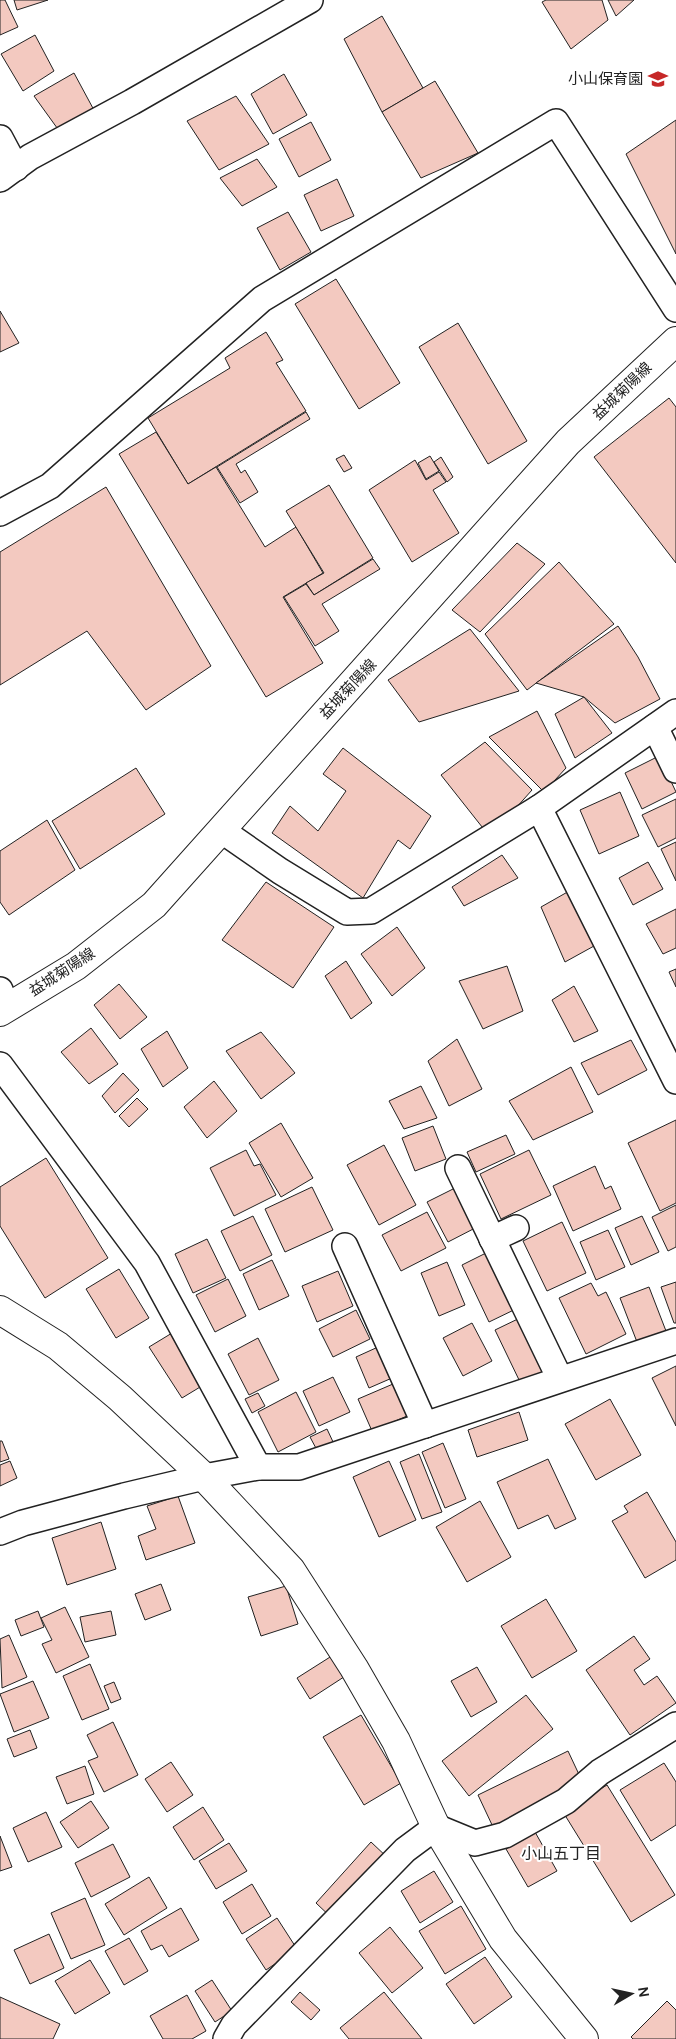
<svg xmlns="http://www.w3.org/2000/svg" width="676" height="2039" viewBox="0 0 676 2039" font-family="'DM Sans','Noto Sans JP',sans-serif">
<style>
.building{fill:#f3c9c0;stroke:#222}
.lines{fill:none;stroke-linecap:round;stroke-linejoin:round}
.minor-casing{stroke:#222;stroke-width:28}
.tertiary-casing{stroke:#222;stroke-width:30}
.secondary-casing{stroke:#222;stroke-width:30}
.minor{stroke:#fff;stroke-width:25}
.tertiary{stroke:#fff;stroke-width:28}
.secondary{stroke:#fff;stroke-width:28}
.labels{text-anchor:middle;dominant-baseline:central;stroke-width:4;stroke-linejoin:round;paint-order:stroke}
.poi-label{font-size:15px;fill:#222;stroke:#fff;text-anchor:end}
.street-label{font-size:15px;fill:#222;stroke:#fff}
.neighbourhood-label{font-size:16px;fill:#222;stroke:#fff}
</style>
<rect width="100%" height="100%" fill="#fff"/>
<g class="building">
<path d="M0,0h5l13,27 -18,8z"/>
<path d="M14,0h34l-31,10z"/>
<path d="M546,0h56l6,20 -37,29 -29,-47z"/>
<path d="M608,0h26l-18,16z"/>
<path d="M382,16l41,72 -41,24 -38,-73z"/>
<path d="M35,35l19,36 -31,20 -22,-37z"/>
<path d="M74,73l21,39 -35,20 -26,-36z"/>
<path d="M284,74l23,41 -34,19 -22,-40z"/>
<path d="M435,81l43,72 -57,25 -39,-66z"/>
<path d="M236,96l33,48 -50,26 -32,-49z"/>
<path d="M676,120v134l-50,-100z"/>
<path d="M311,122l20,38 -32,17 -20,-38z"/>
<path d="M257,159l20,28 -35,19 -22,-28z"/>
<path d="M337,179l17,37 -33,15 -17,-36z"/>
<path d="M288,212l23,40 -31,18 -23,-42z"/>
<path d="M336,279l64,104 -41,26 -64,-105z"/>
<path d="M0,311l19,32 -19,9z"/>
<path d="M458,323l69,118 -39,23 -69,-117z"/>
<path d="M266,332l17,28 -7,3 30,48 -118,73 -40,-66 82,-50 -5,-10z"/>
<path d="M669,398l7,9v156l-82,-106z"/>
<path d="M306,412l4,7 -74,45 5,9 4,-3 13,22 -18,11 -23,-36z"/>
<path d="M156,432l32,52 28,-17 49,80 31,-20 27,46 -40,24 40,66 -57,34 -147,-243z"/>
<path d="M344,455l8,13 -8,4 -8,-13z"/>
<path d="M430,456l9,15 -13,8 -8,-16z"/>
<path d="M441,457l12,20 -6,5 -13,-20z"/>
<path d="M415,460l11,20 13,-8 7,10 -13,8 26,43 -47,29 -43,-72z"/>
<path d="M329,485l44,73 -59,37 -8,-12 18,-10 -38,-62z"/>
<path d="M106,487l105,179 -65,44 -59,-79 -87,54v-133z"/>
<path d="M517,543l28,21 -65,68 -28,-22z"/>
<path d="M373,559l7,10 -58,35 17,27 -24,15 -31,-49 22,-13 8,11z"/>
<path d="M559,562l55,62 -87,66 -42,-56z"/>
<path d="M618,626l20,31 22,42 -45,24 -31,-26 -48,-14z"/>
<path d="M470,629l49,62 -100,31 -31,-42z"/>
<path d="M584,697l28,36 -37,25 -20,-44z"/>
<path d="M537,711l29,57 -22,24 -55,-55z"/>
<path d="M485,742l47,48 -42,47 -49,-62z"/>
<path d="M343,748l88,68 -21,33 -12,-9 -35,58 -91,-65 18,-27 28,25 28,-40 -23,-17z"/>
<path d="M659,756l17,36 -34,17 -17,-36z"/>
<path d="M136,768l29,46 -85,55 -28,-48z"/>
<path d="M620,792l19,44 -40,18 -19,-44z"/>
<path d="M676,799v39l-18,9 -16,-32z"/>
<path d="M47,820l28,50 -66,45 -9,-13v-51z"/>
<path d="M676,842v39l-15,-32z"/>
<path d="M502,855l16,23 -54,28 -12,-19z"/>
<path d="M648,862l15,27 -30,16 -14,-27z"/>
<path d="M266,882l68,45 -41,61 -71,-48z"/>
<path d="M571,890l23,56 -29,16 -24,-55z"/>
<path d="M676,909v39l-13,6 -17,-30z"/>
<path d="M397,927l28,41 -33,28 -31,-42z"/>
<path d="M346,961l26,42 -21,16 -26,-43z"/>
<path d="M507,966l16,45 -40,18 -24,-48z"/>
<path d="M676,969v18l-7,-15z"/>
<path d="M119,984l28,33 -27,22 -26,-34z"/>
<path d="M574,986l24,45 -24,11 -22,-42z"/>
<path d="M91,1028l27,36 -29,20 -28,-32z"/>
<path d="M167,1031l21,37 -25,19 -22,-38z"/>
<path d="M261,1032l34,41 -34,26 -35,-48z"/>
<path d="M457,1039l25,50 -33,17 -21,-45z"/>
<path d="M631,1040l16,30 -49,25 -17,-32z"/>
<path d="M571,1067l22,45 -60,28 -24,-39z"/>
<path d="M123,1073l16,17 -24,23 -13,-17z"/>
<path d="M214,1081l23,30 -30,27 -23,-31z"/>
<path d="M421,1086l16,32 -33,11 -15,-28z"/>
<path d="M137,1098l11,11 -19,18 -10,-11z"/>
<path d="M676,1120v83l-16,8 -32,-68z"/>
<path d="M281,1123l32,55 -32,19 -32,-54z"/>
<path d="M433,1126l13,33 -31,12 -13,-33z"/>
<path d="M506,1135l9,19 -39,18 -9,-20z"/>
<path d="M384,1145l32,60 -37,20 -32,-60z"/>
<path d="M246,1150l8,16 6,-2 16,31 -42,21 -24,-48z"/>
<path d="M529,1150l22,45 -50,24 -21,-45z"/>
<path d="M46,1158l62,100 -63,40 -45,-72v-39z"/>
<path d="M595,1166l10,23 6,-3 10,23 -48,22 -20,-45z"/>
<path d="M459,1186l20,40 -31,16 -21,-40z"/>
<path d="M312,1187l21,43 -48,22 -20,-43z"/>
<path d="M676,1205v42l-8,4 -16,-34z"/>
<path d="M427,1212l19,36 -45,23 -19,-36z"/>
<path d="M253,1216l19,39 -32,16 -19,-40z"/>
<path d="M642,1216l17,36 -28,13 -16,-37z"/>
<path d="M562,1222l24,51 -39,18 -24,-50z"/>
<path d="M608,1230l17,37 -29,13 -16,-38z"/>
<path d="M207,1239l19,39 -33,15 -18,-39z"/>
<path d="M492,1250l28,57 -31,15 -27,-57z"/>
<path d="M272,1260l17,36 -30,14 -16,-36z"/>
<path d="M447,1262l18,43 -26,11 -18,-43z"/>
<path d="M119,1269l30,49 -33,20 -30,-49z"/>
<path d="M338,1271l15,35 -36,16 -15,-36z"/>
<path d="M228,1279l18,37 -31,16 -19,-37z"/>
<path d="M676,1282v41h-2l-13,-36z"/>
<path d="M591,1283l7,13 8,-4 20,42 -40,20 -27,-56z"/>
<path d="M649,1287l17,44 -29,11 -17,-44z"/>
<path d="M356,1310l14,29 -37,18 -14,-28z"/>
<path d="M524,1316l26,54 -29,14 -26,-54z"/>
<path d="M472,1323l20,38 -29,15 -20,-38z"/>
<path d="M177,1330l33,51 -28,17 -33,-51z"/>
<path d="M258,1338l21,42 -30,15 -21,-41z"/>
<path d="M378,1347l14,31 -23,10 -13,-31z"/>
<path d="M676,1366v60l-24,-48z"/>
<path d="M333,1377l17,35 -31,14 -16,-35z"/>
<path d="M400,1381l14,32 -42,18 -14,-32z"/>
<path d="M296,1392l20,40 -38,20 -20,-40z"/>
<path d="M258,1393l7,13 -13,7 -7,-14z"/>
<path d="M610,1399l31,56 -45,25 -31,-56z"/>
<path d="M519,1412l9,28 -51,17 -9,-27z"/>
<path d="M327,1429l7,15 -16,8 -8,-15z"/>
<path d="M0,1441h2l7,18 -9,3z"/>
<path d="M443,1443l23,56 -21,9 -23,-56z"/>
<path d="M419,1454l23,58 -20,7 -22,-57z"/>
<path d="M548,1459l28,60 -21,10 -7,-14 -30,14 -21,-47z"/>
<path d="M10,1461l7,17 -17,8v-21z"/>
<path d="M389,1461l27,59 -37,17 -26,-60z"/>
<path d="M647,1492l29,50v18l-31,18 -33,-57 16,-9 -4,-6z"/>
<path d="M178,1496l17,47 -49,17 -8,-24 18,-7 -9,-23z"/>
<path d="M480,1501l31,56 -44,25 -31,-55z"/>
<path d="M101,1522l15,47 -49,16 -15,-47z"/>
<path d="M161,1584l10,26 -26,10 -10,-26z"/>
<path d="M286,1586l12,38 -37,12 -13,-39z"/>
<path d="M546,1599l31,52 -45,27 -31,-52z"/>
<path d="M65,1607l24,50 -33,16 -14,-29 10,-4 -11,-22z"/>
<path d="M38,1611l6,16 -23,9 -6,-16z"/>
<path d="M111,1611l5,24 -31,7 -5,-25z"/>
<path d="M9,1635l18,42 -25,11 -2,-49z"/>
<path d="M634,1636l16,23 -16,11 10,15 13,-9 19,27 -46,32 -44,-65z"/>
<path d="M338,1652l12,21 -40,26 -13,-21z"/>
<path d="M90,1664l19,45 -27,11 -19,-44z"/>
<path d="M477,1667l20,35 -26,15 -20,-36z"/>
<path d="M33,1681l16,37 -35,14 -14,-38z"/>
<path d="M114,1682l7,17 -10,4 -7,-17z"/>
<path d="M526,1695l27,34 -84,67 -27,-35z"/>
<path d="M361,1715l40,68 -37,22 -41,-68z"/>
<path d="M113,1722l25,53 -34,17 -16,-31 10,-4 -11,-22z"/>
<path d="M30,1730l7,18 -23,9 -7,-18z"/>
<path d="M568,1751l15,32 -90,44 -15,-32z"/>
<path d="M171,1762l22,33 -26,17 -22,-33z"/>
<path d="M664,1763l12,19v43l-25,16 -31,-51z"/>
<path d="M85,1766l9,28 -27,10 -11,-27z"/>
<path d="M607,1785l68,110 -44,27 -68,-110z"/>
<path d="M91,1801l18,27 -31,20 -18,-26z"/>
<path d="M203,1807l21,33 -30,20 -21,-33z"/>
<path d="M46,1812l16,35 -34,15 -15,-34z"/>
<path d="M535,1832l22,39 -29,16 -22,-38z"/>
<path d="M0,1836l12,31 -12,4z"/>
<path d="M371,1842l18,17 -55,61 -18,-17z"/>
<path d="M229,1843l18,28 -31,18 -17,-28z"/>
<path d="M113,1844l17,33 -39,20 -16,-34z"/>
<path d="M434,1871l19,31 -33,21 -19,-32z"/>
<path d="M149,1877l18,31 -43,27 -19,-31z"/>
<path d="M252,1884l19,32 -29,18 -19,-32z"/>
<path d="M85,1898l20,47 -34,14 -20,-46z"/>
<path d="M461,1906l25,43 -41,25 -26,-43z"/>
<path d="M181,1908l18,32 -30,17 -7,-12 -11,5 -10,-19z"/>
<path d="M277,1918l20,31 -31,21 -20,-31z"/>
<path d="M390,1927l33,41 -31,25 -33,-40z"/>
<path d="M49,1934l15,34 -34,16 -16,-34z"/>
<path d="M129,1938l19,33 -24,14 -19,-34z"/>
<path d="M485,1957l27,40 -38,27 -28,-40z"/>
<path d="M90,1960l20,33 -35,21 -20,-33z"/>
<path d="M212,1980l20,31 -17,11 -20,-31z"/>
<path d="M300,1992l20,18 -9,10 -20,-18z"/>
<path d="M384,1992l38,47h-73l-9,-11z"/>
<path d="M187,1995l19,36 -14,8h-29l-13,-23z"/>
<path d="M0,1997l60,27 -7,15h-53z"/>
<path d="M667,2001l9,9v29h-43l-2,-2z"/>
</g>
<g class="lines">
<defs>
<g id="minor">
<path d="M0,138l16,30"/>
<path d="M0,179l30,-22 102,-55 178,-102"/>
<path d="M0,513l50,-27 212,-187 294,-177 120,187"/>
<path d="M655,727l21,43"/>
<path d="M539,808l137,273"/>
<path d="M221,830l59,41 67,41 24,-1 168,-103 137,-96"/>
<path d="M0,990l7,17"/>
<path d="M0,1065l147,198 111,204"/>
<path d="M458,1168l102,211"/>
<path d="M492,1239l24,-11"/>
<path d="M345,1246l80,179"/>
<path d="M0,1532l23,-9 101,-27 80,-19 54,-10h41l377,-126"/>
<path d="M226,2039l8,-14 171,-175 31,-23 39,16 30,-8 61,-34 34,-29 76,-47"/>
</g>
<path id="tertiary" d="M0,1310l58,36 62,52 84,79 87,93 63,98 42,73 40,86 67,112 81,100"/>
<path id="secondary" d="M0,1012l76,-46 78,-61 414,-463 108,-101"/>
</defs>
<use href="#minor" class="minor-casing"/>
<use href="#tertiary" class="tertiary-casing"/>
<use href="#secondary" class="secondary-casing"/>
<use href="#minor" class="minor"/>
<use href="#tertiary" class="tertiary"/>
<use href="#secondary" class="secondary"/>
</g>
<defs>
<symbol id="school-bare" viewBox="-9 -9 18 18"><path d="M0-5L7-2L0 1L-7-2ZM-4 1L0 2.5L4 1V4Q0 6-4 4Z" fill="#c62828" stroke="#fff" stroke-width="2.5" paint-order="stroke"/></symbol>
</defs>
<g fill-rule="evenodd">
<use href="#school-bare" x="644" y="65" width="28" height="28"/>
</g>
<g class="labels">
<g class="poi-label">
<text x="643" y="79">小山保育園</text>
</g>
<g class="street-label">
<text transform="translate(622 391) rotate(-44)">益城菊陽線</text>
<text transform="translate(348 689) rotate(-47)">益城菊陽線</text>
<text transform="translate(62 972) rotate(-33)">益城菊陽線</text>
</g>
<g class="neighbourhood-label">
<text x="561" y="1853">小山五丁目</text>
</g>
</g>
<g transform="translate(631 1994) rotate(81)" stroke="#ffffff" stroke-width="4" paint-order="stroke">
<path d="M0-4L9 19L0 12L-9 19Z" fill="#222222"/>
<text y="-8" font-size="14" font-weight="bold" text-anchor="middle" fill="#222222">N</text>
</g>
</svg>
